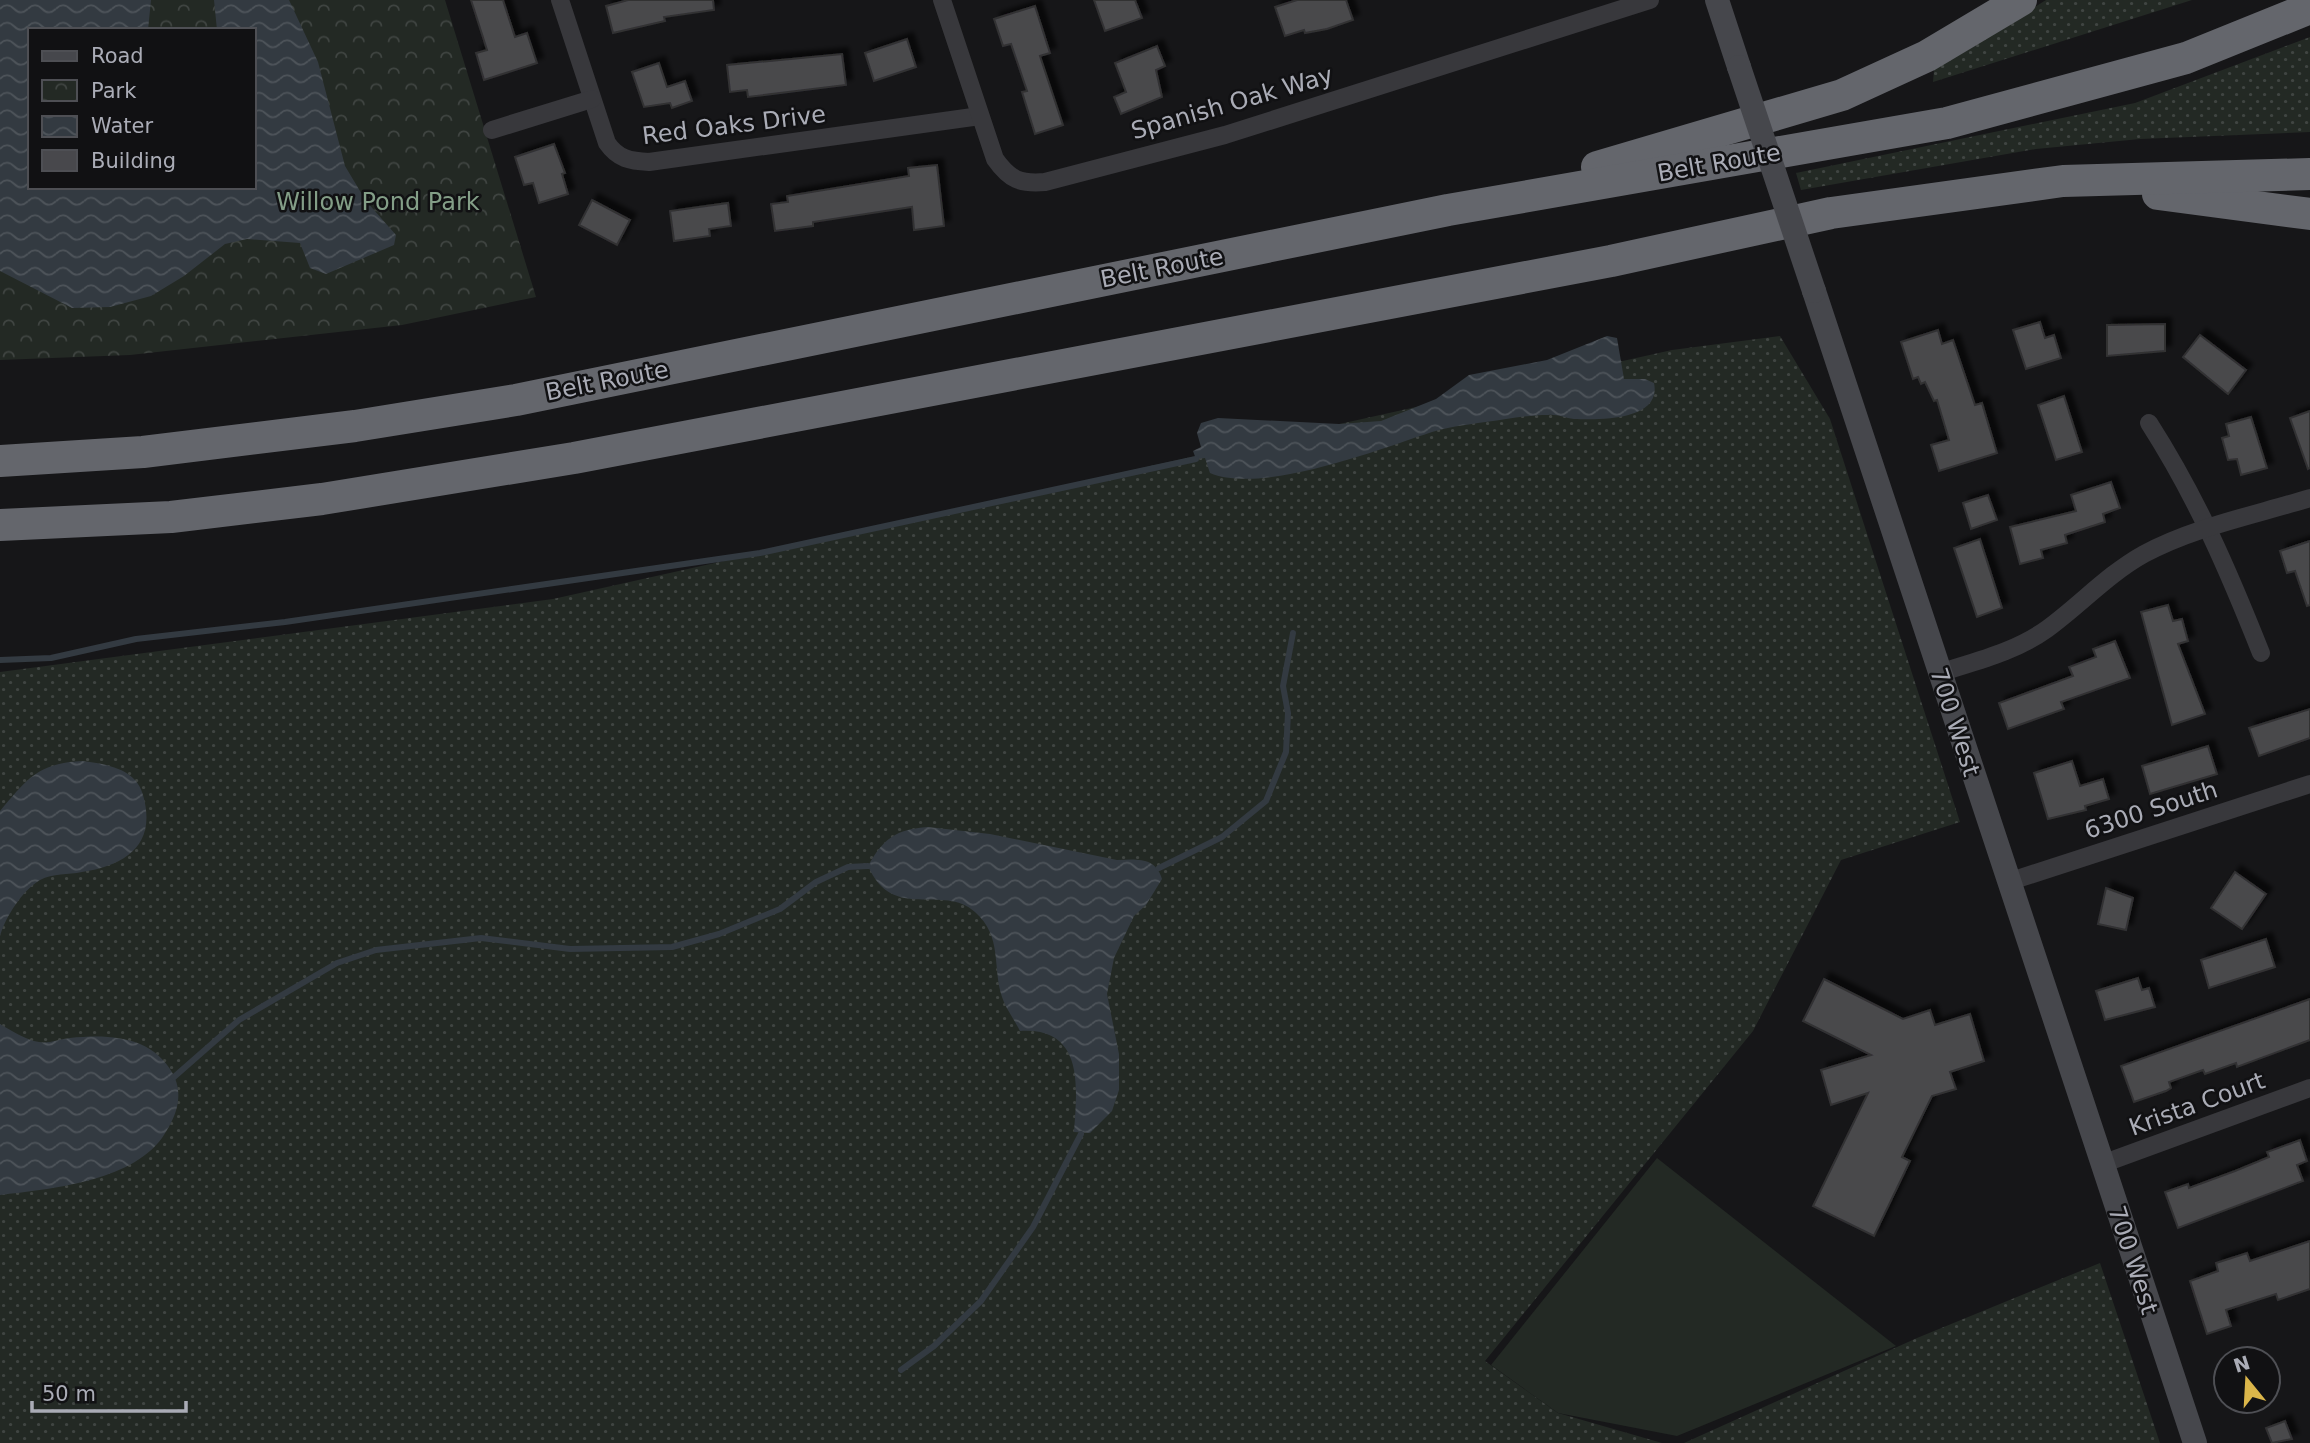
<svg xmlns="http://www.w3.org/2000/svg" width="2310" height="1443" viewBox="0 0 2310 1443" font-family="'DejaVu Sans',sans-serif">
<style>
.grass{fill:url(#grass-dots)}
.park{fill:url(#park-crowns);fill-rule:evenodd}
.pitch{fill:#232924}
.water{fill:url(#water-waves)}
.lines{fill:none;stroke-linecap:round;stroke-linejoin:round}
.stream{stroke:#333a41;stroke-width:6}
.building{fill:#48484c;stroke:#313033;stroke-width:2;filter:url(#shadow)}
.street{stroke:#38383c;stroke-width:18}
.secondary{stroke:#46474c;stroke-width:24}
.highway{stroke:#64666c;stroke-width:32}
.secondary-bridge{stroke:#46474c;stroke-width:24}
.labels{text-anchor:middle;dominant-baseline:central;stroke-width:5;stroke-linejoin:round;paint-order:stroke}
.street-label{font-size:24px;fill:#aaacb6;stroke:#111113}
.park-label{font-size:24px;fill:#839e87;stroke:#111113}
</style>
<defs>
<pattern id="grass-dots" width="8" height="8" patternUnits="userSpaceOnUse" patternTransform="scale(1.75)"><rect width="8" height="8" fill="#232924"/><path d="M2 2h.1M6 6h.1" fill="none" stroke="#404542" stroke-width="1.8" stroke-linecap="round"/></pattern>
<pattern id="park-crowns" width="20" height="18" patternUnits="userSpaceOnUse" patternTransform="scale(1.75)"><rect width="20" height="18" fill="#232924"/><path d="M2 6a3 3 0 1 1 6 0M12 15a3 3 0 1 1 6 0" fill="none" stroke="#404542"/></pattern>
<pattern id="water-waves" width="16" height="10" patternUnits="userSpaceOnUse" patternTransform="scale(1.75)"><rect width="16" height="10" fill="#333a41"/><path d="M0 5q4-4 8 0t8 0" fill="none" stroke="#4e545a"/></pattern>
<filter id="shadow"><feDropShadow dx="6" dy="-6" stdDeviation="2" flood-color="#0009"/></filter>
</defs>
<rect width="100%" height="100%" fill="#161618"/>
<g class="grass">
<path d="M2046,0h146l-259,82 1,-12z"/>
<path d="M2310,37v95l-170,7 -104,10 -235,41 -5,-17 339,-70z"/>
<path d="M1780,336l50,83 130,403 -119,38 -88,171 -268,330 73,52 104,30h-1662v-771l553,-73 1119,-249z"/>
<path d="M2100,1263l60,180h-476l233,-105z"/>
</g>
<path class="park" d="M0,0h445l91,297 -134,28 -272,30 -130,5zM30,30h224v157h-224z"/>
<path class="pitch" d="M1657,1158l239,188 -219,90 -119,-23 -67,-48z"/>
<g class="water">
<path d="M0,0h151l-3,30h-118v157h224v-157h-37l-3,-30h75l29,62 27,104 21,35 30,34 -2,10 -68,29 -16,-6 -10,-25 -53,-4 -22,5 -41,32 -33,20 -41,11 -38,1 -72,-37z"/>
<path d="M1607,336l10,2 7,41h21l9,4c8,38 -55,37 -80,36 -9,-1 -17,-5 -26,-4 -14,0 -28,2 -42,4 -25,4 -50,6 -74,13 -52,17 -170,63 -222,41l-5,-15 -9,1 -3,-8 8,-4 -4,-14 4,-10 17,-5 121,6 42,-3 55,-22 33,-24 78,-15z"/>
<path d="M82,761c23,3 54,7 61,34 14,49 -16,70 -61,77 -14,3 -29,1 -42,8 -18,11 -34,36 -40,56v-125c27,-32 38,-48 82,-50z"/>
<path d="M928,827l62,7 127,26c20,-1 39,-3 45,19l-16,26 -12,11 -20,42 -7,36 12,60v36l-7,21 -22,22 -16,-1c3,-44 11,-105 -54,-101 -6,-12 -14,-22 -18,-34 -10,-31 1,-60 -27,-85 -32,-29 -82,11 -107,-46 15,-27 28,-37 60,-39z"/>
<path d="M0,1024c10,6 26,16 39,18 9,2 21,-3 31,-4 40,-4 82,-2 103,36 12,23 2,45 -11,64 -32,44 -113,51 -162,57z"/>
</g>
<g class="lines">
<g class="stream">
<path d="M0,660l51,-2 85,-19 149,-17 475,-69 436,-94"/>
<path d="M1159,868l63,-31 44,-36 20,-49 2,-39 -5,-27 10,-53"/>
<path d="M174,1077l65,-57 98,-57 39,-13 105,-12 89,11 102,-2 47,-13 61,-25 36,-27 32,-15 20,-1"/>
<path d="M901,1370l33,-24 47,-45 52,-74 48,-93"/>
</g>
</g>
<g class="building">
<path d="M471,0h32l12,37 12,-4 10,30 -53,17 -8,-27 11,-3z"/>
<path d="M628,0h85l1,10 -50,7 1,4 -52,12 -7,-27z"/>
<path d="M1094,0h41l7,18 -37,13z"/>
<path d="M1297,0h49l7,20 -26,9 -22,4 -1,-3 -19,6 -10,-29z"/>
<path d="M1035,6l15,47 -10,3 23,69 -28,9 -13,-42 5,-1 -16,-47 -8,2 -9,-27z"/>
<path d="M907,39l9,28 -42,14 -9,-28z"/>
<path d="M1157,46l8,20 -9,4 6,27 -41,17 -7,-17 12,-5 -11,-29z"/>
<path d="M842,54l4,31 -98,12 -1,-7 -17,2 -3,-27z"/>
<path d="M659,63l8,24 18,-6 7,20 -20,7 -2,-5 -26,4 -12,-35z"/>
<path d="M554,144l11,29 -3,1 6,20 -29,9 -6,-20 -9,2 -9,-28z"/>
<path d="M937,165l7,61 -30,4 -2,-23 -99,15v4l-38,5 -4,-27 17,-2 -1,-6 122,-20 -1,-8z"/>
<path d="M592,200l38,20 -13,25 -38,-20z"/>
<path d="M728,203l3,23 -22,3 1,7 -36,5 -4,-30z"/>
<path d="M2040,322l5,16 9,-3 7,23 -35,11 -13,-39z"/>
<path d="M2165,324v27l-58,5v-31z"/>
<path d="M1938,330l4,14 11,-4 22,65 7,-2 15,50 -58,18 -8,-26 18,-5 -12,-40 -3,1 -9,-19 -4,2 -3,-7 -5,2 -12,-37z"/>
<path d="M2200,335l46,35 -18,24 -45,-37z"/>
<path d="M2064,396l18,56 -26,8 -18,-55z"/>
<path d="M2310,411v57l-2,1 -18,-51z"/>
<path d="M2251,417l16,51 -26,7 -4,-16 -9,1 -6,-22 7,-2 -3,-12z"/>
<path d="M2111,482l9,26 -17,6 2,8 -40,13 2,8 -26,7 2,8 -23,6 -10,-37 66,-16 -5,-16z"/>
<path d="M1988,495l9,25 -26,9 -8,-26z"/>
<path d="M1980,539l22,69 -25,9 -23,-69z"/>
<path d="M2310,541v64l-3,1 -12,-35 -8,2 -7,-22z"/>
<path d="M2168,605l5,16 9,-2 6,22 -10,3 27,70 -33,11 -31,-113z"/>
<path d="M2115,641l15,37 -69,24 3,7 -56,20 -9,-26 74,-27 -4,-9 27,-10 -3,-8z"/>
<path d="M2310,709v29l-51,18 -10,-28z"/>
<path d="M2208,746l9,28 -67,20 -8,-28z"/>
<path d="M2072,761l8,25 23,-7 6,20 -24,7 1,4 -38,9 -14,-46z"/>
<path d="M2235,872l31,22 -24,35 -31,-21z"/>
<path d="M2106,888l27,10 -7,32 -28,-6z"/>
<path d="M2266,939l9,28 -66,21 -8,-28z"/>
<path d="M2138,978l4,12 7,-2 6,19 -50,13 -9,-29z"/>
<path d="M1824,979l79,40 27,-9 5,15 35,-11 14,47 -34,11 6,17 -24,7 -30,61 8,4 -36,75 -61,-30 55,-113 -37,12 -10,-35 50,-15 -68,-34z"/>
<path d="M2310,999v41l-73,27 -1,-4 -31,11 -2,-4 -34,12 2,6 -5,3 -32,11 -13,-36z"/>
<path d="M2300,1140l7,21 -10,4 6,16 -125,47 -13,-36 23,-8 1,4 46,-17 34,-14 -2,-5z"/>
<path d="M2310,1241v48l-32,11 -2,-6 -50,16 5,16 -24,8 -17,-53 28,-10 -2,-8 31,-10 3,8z"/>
<path d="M2285,1421l7,18 -20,4 -6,-15z"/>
</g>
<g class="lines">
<g class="street">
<path d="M560,0l47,143c11,16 23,18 42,19l331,-46"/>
<path d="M942,0l53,159c15,21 25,25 50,23l180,-47 425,-135"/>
<path d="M492,130l100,-31"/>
<path d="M2149,423c48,75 79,147 112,230"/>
<path d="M1939,673c37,-12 76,-21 108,-44 33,-24 61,-55 97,-75 50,-27 111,-39 166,-56"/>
<path d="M2008,882l302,-98"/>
<path d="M2102,1164l208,-76"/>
</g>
<g class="secondary">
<path d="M1717,0l22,67"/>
<path d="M1814,291l381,1152"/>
</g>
<g class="highway">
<path d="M1597,167l245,-72 85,-39 94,-56"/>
<path d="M2158,194l152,20"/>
<path d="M0,461l143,-9 212,-26 161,-26 932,-190 499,-87 239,-65 124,-50"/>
<path d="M0,525l171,-8 151,-18 252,-41 1037,-197 220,-48 232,-32 247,-7"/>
</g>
<path class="secondary-bridge" d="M1739,67l75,224"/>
</g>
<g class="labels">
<g class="street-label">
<text transform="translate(1232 103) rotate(-16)">Spanish Oak Way</text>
<text transform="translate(734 125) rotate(-7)">Red Oaks Drive</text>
<text transform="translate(1719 163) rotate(-10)">Belt Route</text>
<text transform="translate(1162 268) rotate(-11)">Belt Route</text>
<text transform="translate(607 381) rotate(-11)">Belt Route</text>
<text transform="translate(1955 722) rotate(72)">700 West</text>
<text transform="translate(2151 810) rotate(-18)">6300 South</text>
<text transform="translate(2197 1104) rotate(-20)">Krista Court</text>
<text transform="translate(2133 1260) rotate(72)">700 West</text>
</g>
<g class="park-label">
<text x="378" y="202">Willow Pond Park</text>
</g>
</g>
<rect x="28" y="28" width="228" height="161" fill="#111113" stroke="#4e4f54" stroke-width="2"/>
<rect x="42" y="51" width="35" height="10" fill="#46474c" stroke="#4e4f54" stroke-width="2"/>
<text x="91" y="63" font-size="21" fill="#aaacb6">Road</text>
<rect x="42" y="80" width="35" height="21" fill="url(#park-crowns)" stroke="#4e4f54" stroke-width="2"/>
<text x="91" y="98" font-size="21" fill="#aaacb6">Park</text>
<rect x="42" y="116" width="35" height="21" fill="url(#water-waves)" stroke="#4e4f54" stroke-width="2"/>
<text x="91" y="133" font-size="21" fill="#aaacb6">Water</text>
<rect x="42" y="150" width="35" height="21" fill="#48484c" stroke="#4e4f54" stroke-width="2"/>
<text x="91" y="168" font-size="21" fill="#aaacb6">Building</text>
<g transform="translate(2247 1380) rotate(342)"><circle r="33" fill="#111113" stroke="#4e4f54" stroke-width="2"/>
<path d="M0-5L12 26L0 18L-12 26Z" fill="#dbb64a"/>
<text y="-10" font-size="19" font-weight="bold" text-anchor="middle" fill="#aaacb6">N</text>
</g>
<path d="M32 1401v10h154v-10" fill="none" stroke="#aaacb6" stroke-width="3.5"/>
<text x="42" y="1401" font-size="21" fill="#aaacb6" stroke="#111113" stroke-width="5" paint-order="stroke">50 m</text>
</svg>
